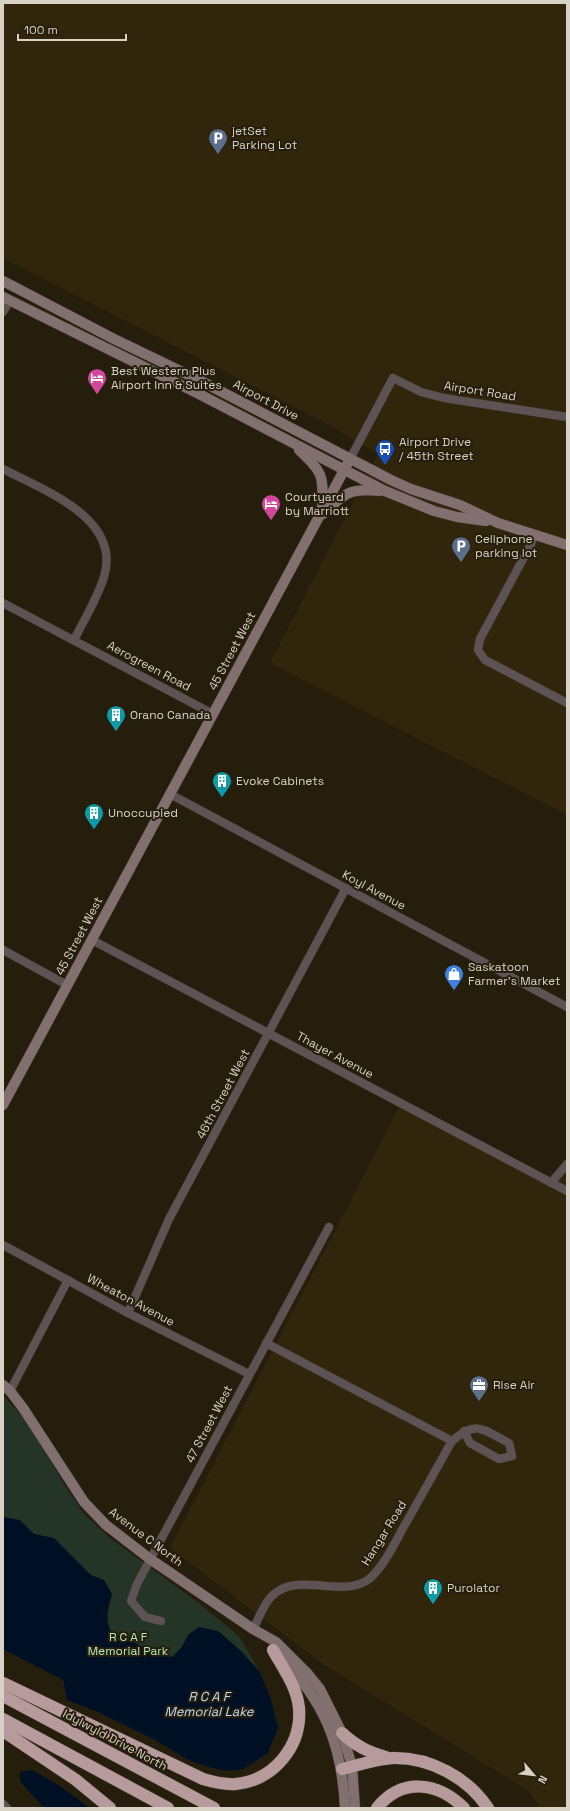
<svg xmlns="http://www.w3.org/2000/svg" width="570" height="1811" viewBox="0 0 570 1811" font-family="'Space Grotesk',sans-serif">
<style>
.built{fill:#31260c}
.green{fill:#243426}
.water{fill:#001024}
.lines{fill:none;stroke-linecap:round;stroke-linejoin:round}
.minor-casing{stroke:#423b2a;stroke-width:9}
.secondary-casing{stroke:#423b2a;stroke-width:11}
.motorway-casing{stroke:#423b2a;stroke-width:13}
.minor{stroke:#5e5354;stroke-width:8}
.secondary{stroke:#827071;stroke-width:10}
.motorway{stroke:#b79b9c;stroke-width:12}
.labels{text-anchor:middle;dominant-baseline:central;stroke-width:4;stroke-linejoin:round;paint-order:stroke}
.poi-label{font-size:12px;fill:#d7d1c6;stroke:#261e0c;text-anchor:start}
.street-label{font-size:12px;fill:#d7d1c6;stroke:#261e0c}
.park-label{font-size:12px;fill:#b4e8ba;stroke:#261e0c}
.water-label{font-size:13px;font-style:italic;fill:#bddaf6;stroke:#261e0c}
</style>
<rect width="100%" height="100%" fill="#261e0c"/>
<g class="built">
<path d="M3,3h564v812l-297,-152 108,-209 -49,-29 -326,-167z"/>
<path d="M401,1104l150,79 16,-20v645h-26l-12,-17 -206,-127 -153,-116z"/>
</g>
<path class="green" d="M3,1395l28,32 33,57 20,30 26,24 86,63 43,35 21,36 11,27 7,29 -10,25 -24,16 -16,2 -16,-3 -24,-8 -33,-20 -57,-28 -31,-12 -4,-20 -60,-31z"/>
<g class="water">
<path d="M3,1517l17,3 14,14 20,4 37,37 13,5 8,14c-5,20 -8,27 3,46l18,2 27,13 12,2 9,-9 7,-13 11,-8 19,4 22,19 20,22 11,27 7,29 -10,25 -24,16 -16,2 -16,-3 -24,-8 -33,-20 -57,-28 -31,-12 -4,-20 -60,-31z"/>
<path d="M32,1770l28,16 30,22h-46l-24,-27v-9z"/>
</g>
<g class="lines">
<defs>
<g id="minor">
<path d="M3,312l7,-12"/>
<path d="M350,459l43,-81 28,14 23,6 123,19"/>
<path d="M3,469c40,21 119,49 101,108 -7,22 -20,43 -30,63"/>
<path d="M534,535l-3,9 -51,95 -2,11 7,10 82,43"/>
<path d="M3,603l210,111"/>
<path d="M170,794l397,213"/>
<path d="M92,940l475,251"/>
<path d="M3,950l64,35"/>
<path d="M551,1183l16,-19"/>
<path d="M3,1245l125,68 121,61"/>
<path d="M128,1313l41,-94 177,-331"/>
<path d="M266,1343l186,98c25,-22 31,-11 57,2l3,13 -13,3 -29,-16 -6,-12"/>
<path d="M10,1391l58,-111"/>
<path d="M161,1621l-16,-4 -14,-16 6,-17 192,-357"/>
<path d="M253,1629c6,-10 11,-27 20,-34 26,-24 70,4 96,-16 15,-12 27,-39 37,-56 15,-27 30,-54 46,-82"/>
<path d="M3,1804l4,4"/>
</g>
<g id="secondary">
<path d="M3,281l111,58 85,41 192,100 20,9 49,16 38,18 69,22"/>
<path d="M3,297l198,98 184,96 49,20 23,6 29,4"/>
<path d="M299,450c23,22 25,24 23,57"/>
<path d="M323,514c22,-21 26,-26 57,-23"/>
<path d="M3,1105l347,-646"/>
<path d="M3,1385l7,6 13,17 61,94 22,23 44,34 103,70 23,13 32,32 12,15 22,44 10,33 3,42"/>
<path d="M281,1658c44,44 61,88 64,150"/>
</g>
<g id="motorway">
<path d="M3,1683l200,96c10,3 21,6 33,5 38,-4 66,-38 63,-76 -2,-21 -16,-40 -26,-58"/>
<path d="M3,1696l211,112"/>
<path d="M3,1719l165,89"/>
<path d="M3,1731l73,49 34,28"/>
<path d="M342,1733c14,13 26,19 44,24"/>
<path d="M342,1769c17,-4 34,-10 51,-11 37,-1 75,20 95,50"/>
<path d="M377,1808c25,-31 61,-26 87,0"/>
</g>
</defs>
<use href="#minor" class="minor-casing"/>
<use href="#secondary" class="secondary-casing"/>
<use href="#motorway" class="motorway-casing"/>
<use href="#minor" class="minor"/>
<use href="#secondary" class="secondary"/>
<use href="#motorway" class="motorway"/>
</g>
<defs>
<symbol id="parking-pin" viewBox="-11 -11 22 30"><path d="M0 17L-7.5 6A9.5 9.5 0 1 1 7.5 6Z" fill="#5c6f8a" stroke="#261e0c"/><path d="M-3.5-5.5H1a3.5 3.5 0 0 1 0 7H-1V5.5H-3.5ZM-1-3.4V-.6H.8a1.4 1.4 0 0 0 0-2.8Z" fill="#fff"/></symbol>
<symbol id="hotel-pin" viewBox="-11 -11 22 30"><path d="M0 17L-7.5 6A9.5 9.5 0 1 1 7.5 6Z" fill="#d1479c" stroke="#261e0c"/><path d="M-6-4.5h1.5V1H6V5H4.5V3h-9V5H-6ZM-4 0a1.8 1.8 0 1 1 3.6 0ZM.5 0V-2.5h3Q6-2.5 6 0Z" fill="#fff"/></symbol>
<symbol id="bus-pin" viewBox="-11 -11 22 30"><path d="M0 17L-7.5 6A9.5 9.5 0 1 1 7.5 6Z" fill="#1a4fb4" stroke="#261e0c"/><path d="M-5-6H5V4H4V6H2V4H-2V6H-4V4H-5ZM-3.5-4V0h7V-4ZM-3.5 1.2v1.5H-2V1.2ZM2 1.2v1.5H3.5V1.2Z" fill="#fff"/></symbol>
<symbol id="building-pin" viewBox="-11 -11 22 30"><path d="M0 17L-7.5 6A9.5 9.5 0 1 1 7.5 6Z" fill="#0f9aa8" stroke="#261e0c"/><path d="M-4-6H4V6H1V3H-1V6H-4ZM-2.5-4.3h1.7v1.8h-1.7ZM.8-4.3h1.7v1.8H.8ZM-2.5-1h1.7V.8h-1.7ZM.8-1h1.7V.8H.8Z" fill="#fff"/></symbol>
<symbol id="shop-pin" viewBox="-11 -11 22 30"><path d="M0 17L-7.5 6A9.5 9.5 0 1 1 7.5 6Z" fill="#3f7fe0" stroke="#261e0c"/><path d="M-5-2.5h2.3a2.7 3.5 0 0 1 5.4 0H5L5.5 6h-11ZM-1.5-2.5h3a1.5 2.3 0 0 0-3 0Z" fill="#fff"/></symbol>
<symbol id="office-pin" viewBox="-11 -11 22 30"><path d="M0 17L-7.5 6A9.5 9.5 0 1 1 7.5 6Z" fill="#5c6f8a" stroke="#261e0c"/><path d="M-6-3h4V-5.5h4V-3h4V5H-6ZM-1-4.5V-3h2v-1.5ZM-6 0V1H6V0Z" fill="#fff"/></symbol>
</defs>
<g fill-rule="evenodd">
<use href="#parking-pin" x="207" y="127" width="22" height="30"/>
<use href="#hotel-pin" x="86" y="367" width="22" height="30"/>
<use href="#bus-pin" x="374" y="438" width="22" height="30"/>
<use href="#hotel-pin" x="260" y="493" width="22" height="30"/>
<use href="#parking-pin" x="450" y="535" width="22" height="30"/>
<use href="#building-pin" x="105" y="704" width="22" height="30"/>
<use href="#building-pin" x="211" y="770" width="22" height="30"/>
<use href="#building-pin" x="83" y="802" width="22" height="30"/>
<use href="#shop-pin" x="443" y="963" width="22" height="30"/>
<use href="#office-pin" x="468" y="1374" width="22" height="30"/>
<use href="#building-pin" x="422" y="1577" width="22" height="30"/>
</g>
<g class="labels">
<g class="poi-label">
<text x="232" y="131">jetSet<tspan x="232" dy="14">Parking Lot</tspan></text>
<text x="111" y="371">Best Western Plus<tspan x="111" dy="14">Airport Inn &amp; Suites</tspan></text>
<text x="399" y="442">Airport Drive<tspan x="399" dy="14">/ 45th Street</tspan></text>
<text x="285" y="497">Courtyard<tspan x="285" dy="14">by Marriott</tspan></text>
<text x="475" y="539">Cellphone<tspan x="475" dy="14">parking lot</tspan></text>
<text x="130" y="715">Orano Canada</text>
<text x="236" y="781">Evoke Cabinets</text>
<text x="108" y="813">Unoccupied</text>
<text x="468" y="967">Saskatoon<tspan x="468" dy="14">Farmer's Market</tspan></text>
<text x="493" y="1385">Rise Air</text>
<text x="447" y="1588">Purolator</text>
</g>
<g class="street-label">
<text transform="translate(480 391) rotate(9)">Airport Road</text>
<text transform="translate(266 400) rotate(28)">Airport Drive</text>
<text transform="translate(232 651) rotate(-62)">45 Street West</text>
<text transform="translate(149 666) rotate(28)">Aerogreen Road</text>
<text transform="translate(374 890) rotate(28)">Koyl Avenue</text>
<text transform="translate(79 936) rotate(-62)">45 Street West</text>
<text transform="translate(335 1055) rotate(28)">Thayer Avenue</text>
<text transform="translate(223 1094) rotate(-62)">46th Street West</text>
<text transform="translate(131 1300) rotate(28)">Wheaton Avenue</text>
<text transform="translate(209 1424) rotate(-62)">47 Street West</text>
<text transform="translate(384 1533) rotate(-58)">Hangar Road</text>
<text transform="translate(146 1537) rotate(37)">Avenue C North</text>
<text transform="translate(115 1740) rotate(28)">Idylwyld Drive North</text>
</g>
<g class="park-label">
<text x="128" y="1637">R C A F<tspan x="128" dy="14">Memorial Park</tspan></text>
</g>
<g class="water-label">
<text x="209" y="1696">R C A F<tspan x="209" dy="15">Memorial Lake</tspan></text>
</g>
</g>
<rect width="570" height="1811" fill="none" stroke="#d7d1c6" stroke-width="8"/>
<g transform="translate(534 1775) rotate(118)" stroke="#261e0c" stroke-width="3" paint-order="stroke">
<path d="M0-3L7 15L0 10L-7 15Z" fill="#d7d1c6"/>
<text y="-6" font-size="11" font-weight="bold" text-anchor="middle" fill="#d7d1c6">N</text>
</g>
<path d="M18 34v6h108v-6" fill="none" stroke="#d7d1c6" stroke-width="2"/>
<text x="24" y="34" font-size="12" fill="#d7d1c6" stroke="#261e0c" stroke-width="3" paint-order="stroke">100 m</text>
</svg>
